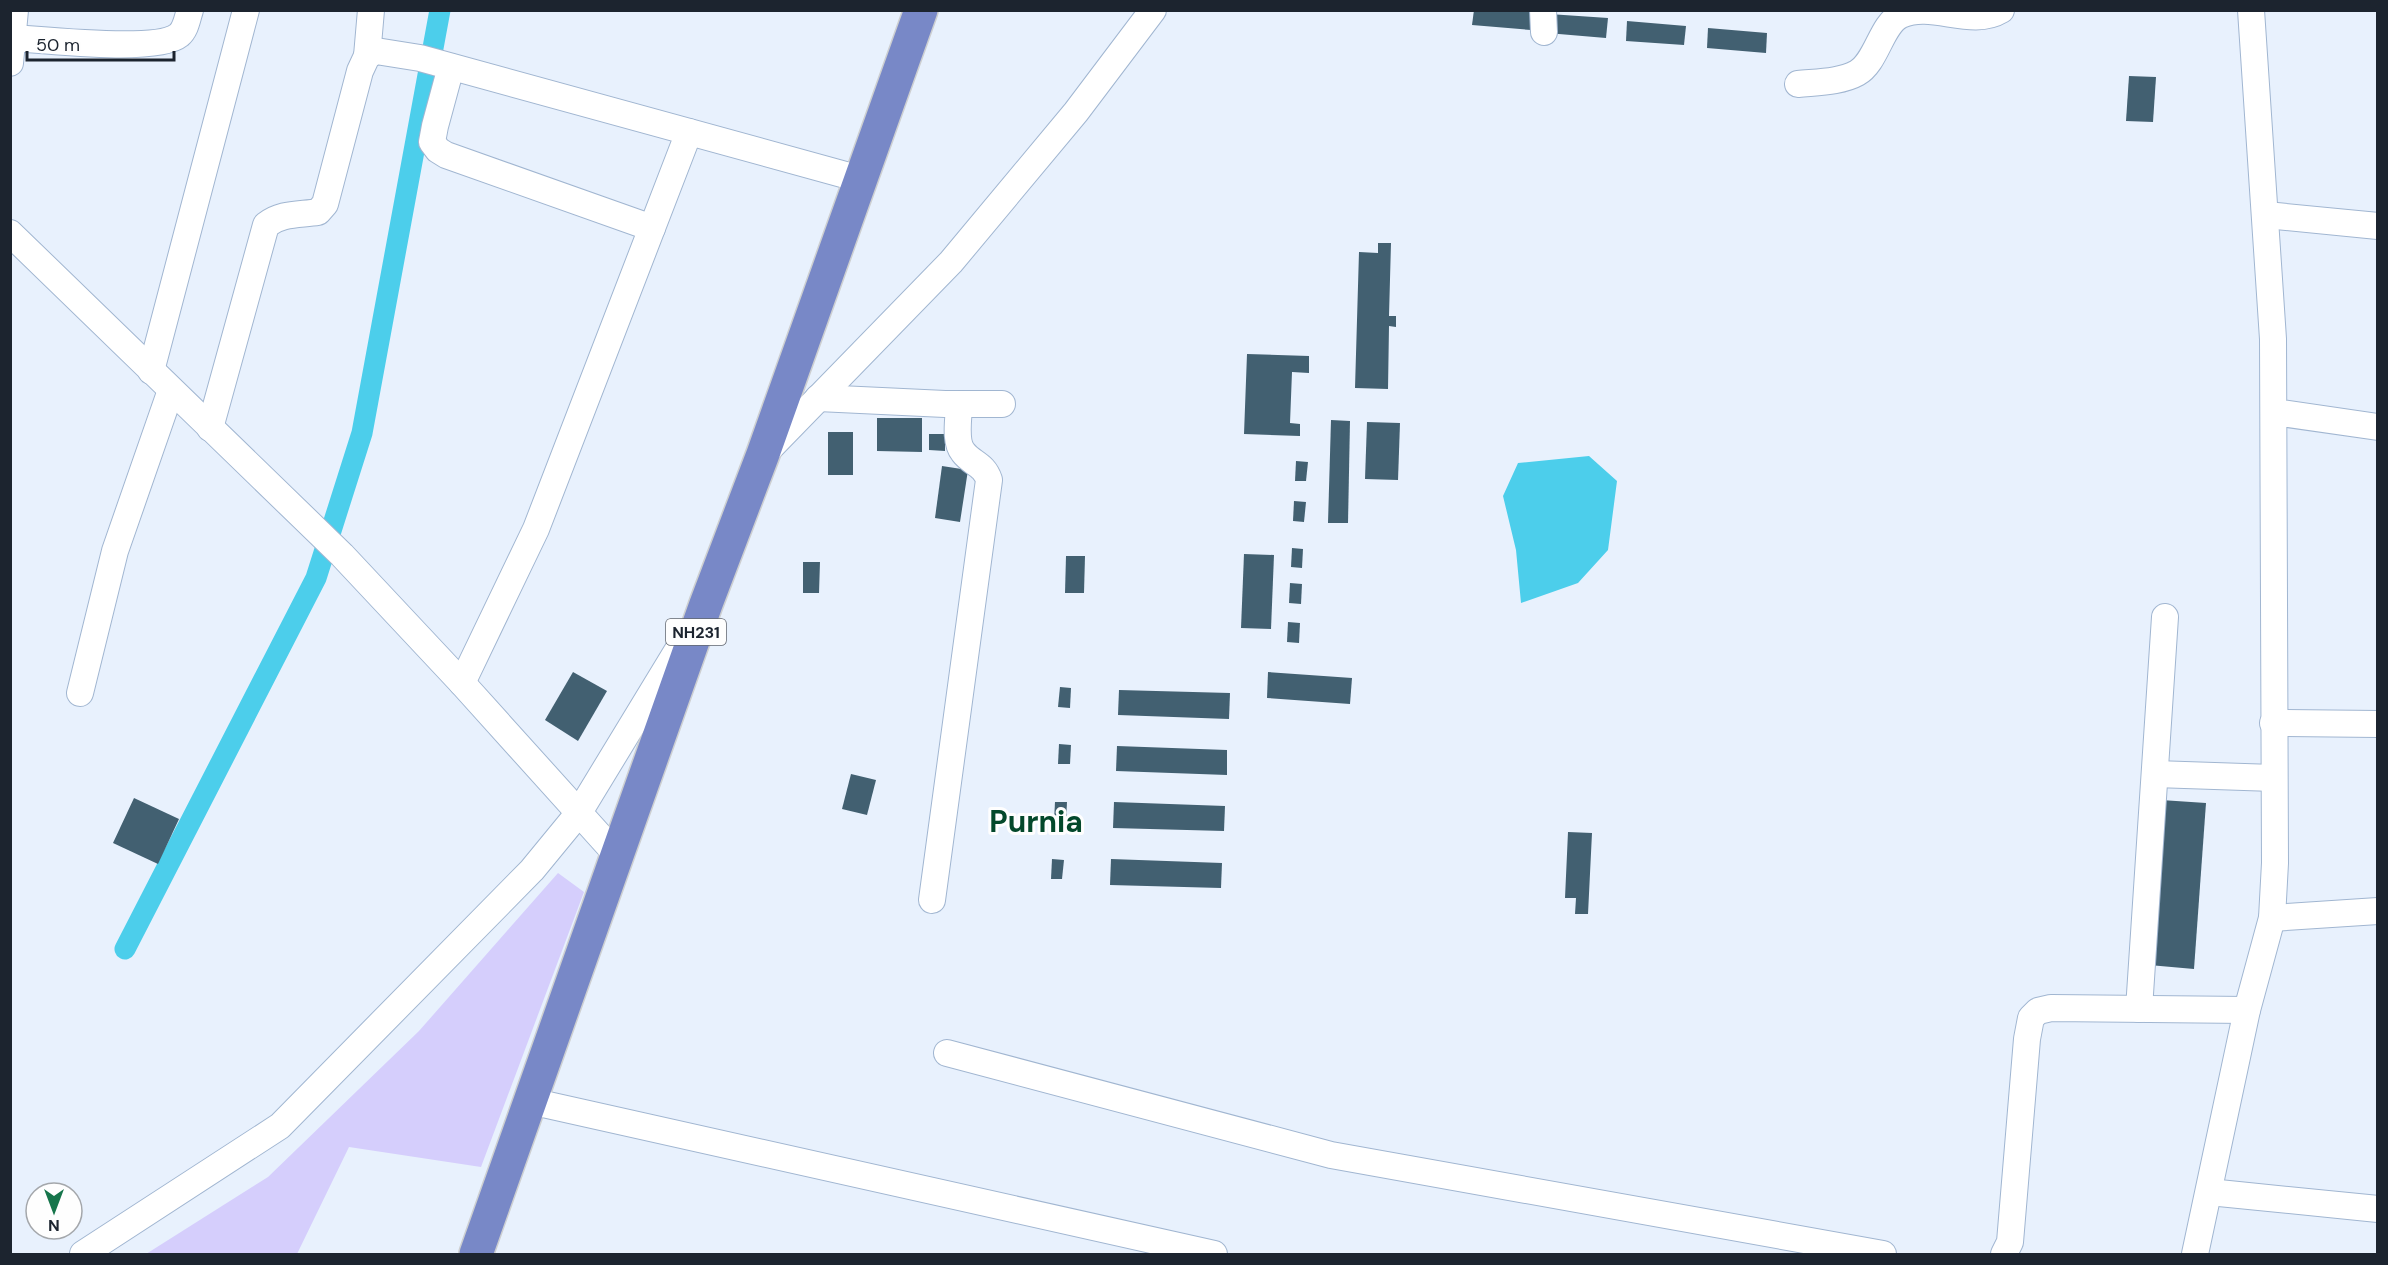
<svg xmlns="http://www.w3.org/2000/svg" width="2388" height="1265" viewBox="0 0 2388 1265" font-family="'DM Sans',sans-serif">
<style>
.green{fill:#d5cefc}
.water{fill:#4cceeb}
.lines{fill:none;stroke-linecap:round;stroke-linejoin:round}
.canal{stroke:#4cceeb;stroke-width:21}
.building{fill:#426071}
.minor-casing{stroke:#a1b6d1;stroke-width:28}
.highway-casing{stroke:#cdcfd1;stroke-width:36}
.minor{stroke:#fff;stroke-width:26}
.highway{stroke:#7888c7;stroke-width:33}
.labels{text-anchor:middle;dominant-baseline:central;stroke-width:6;stroke-linejoin:round;paint-order:stroke}
.shield{fill:#fefefe;stroke:#60656d;stroke-width:1.5}
.shield-label{font-size:16px;font-weight:bold;fill:#1c242f}
.town-label{font-size:30px;font-weight:bold;fill:#03482b;stroke:#fefefe}
</style>
<rect width="100%" height="100%" fill="#e8f1fd"/>
<path class="green" d="M558,873l26,19 -103,275 -132,-20 -52,107h-151l122,-77 151,-146z"/>
<path class="water" d="M1589,456l28,25 -9,69 -30,33 -57,20 -5,-53 -13,-54 15,-33z"/>
<g class="lines">
<path class="canal" d="M125,949l191,-371 46,-145 78,-423"/>
</g>
<g class="building">
<path d="M1474,10h59l-2,20 -59,-5z"/>
<path d="M1549,14l59,4 -2,20 -59,-5z"/>
<path d="M1627,21l59,5 -2,19 -58,-4z"/>
<path d="M1708,28l59,5 -1,20 -59,-5z"/>
<path d="M2129,76l27,1 -3,45 -27,-1z"/>
<path d="M1378,243h13l-2,73h7v11l-7,-1 -1,63 -33,-1 4,-136 19,1z"/>
<path d="M1247,354l62,2v17l-17,-1 -2,51 10,1v12l-56,-2z"/>
<path d="M877,418h45v34l-45,-1z"/>
<path d="M1331,420l19,1 -2,102h-20z"/>
<path d="M1367,422l33,1 -2,57 -33,-1z"/>
<rect x="828" y="432" width="25" height="43"/>
<path d="M929,434h16v17l-16,-1z"/>
<path d="M1296,461l12,1 -2,19h-11z"/>
<path d="M942,466l26,4 -8,52 -25,-4z"/>
<path d="M1294,501l12,1 -2,20 -11,-1z"/>
<path d="M1292,548l11,1 -1,19 -11,-1z"/>
<path d="M1244,554l30,1 -3,74 -30,-1z"/>
<path d="M1066,556h19l-1,37h-19z"/>
<path d="M803,562h17l-1,31h-16z"/>
<path d="M1290,583l12,1 -1,20 -12,-1z"/>
<path d="M1288,622l12,1 -1,20 -12,-1z"/>
<path d="M573,672l34,19 -29,50 -33,-21z"/>
<path d="M1268,672l84,6 -2,26 -83,-6z"/>
<path d="M1060,687l11,1 -1,20 -12,-1z"/>
<path d="M1119,690l111,3 -1,26 -111,-4z"/>
<path d="M1059,744l12,1 -1,19h-12z"/>
<path d="M1117,746l110,4v25l-111,-4z"/>
<path d="M851,774l25,6 -9,35 -25,-6z"/>
<path d="M134,798l45,21 -21,45 -45,-21z"/>
<path d="M2161,800l45,3 -12,166 -45,-4z"/>
<path d="M1055,802h12l-1,20 -12,-1z"/>
<path d="M1114,802l111,4 -1,25 -111,-3z"/>
<path d="M1568,832l24,1 -4,81h-13l1,-16h-11z"/>
<path d="M1052,859l12,1 -2,19h-11z"/>
<path d="M1111,859l111,4 -1,25 -111,-3z"/>
</g>
<g class="lines">
<defs>
<g id="minor">
<path d="M1543,10l1,22"/>
<path d="M13,38c32,2 144,15 166,-3 7,-6 8,-16 11,-25"/>
<path d="M367,56l4,-46"/>
<path d="M10,63l5,-53"/>
<path d="M451,67l-16,59 -3,16 6,8 8,5 206,73"/>
<path d="M1798,84c19,-2 43,-2 59,-11 20,-11 24,-49 44,-58 31,-14 70,13 100,-5"/>
<path d="M2266,215l112,11"/>
<path d="M10,233l332,322 120,128 155,172"/>
<path d="M151,371l95,-361"/>
<path d="M818,398l127,6h57"/>
<path d="M2274,412l104,15"/>
<path d="M210,428l56,-203c15,-12 33,-10 52,-13l7,-8 35,-133 7,-15 9,-5 44,7 440,121"/>
<path d="M766,452l185,-190 125,-150 77,-102"/>
<path d="M462,683l74,-154 153,-397"/>
<path d="M80,693l35,-142 56,-161"/>
<path d="M2273,723l105,1"/>
<path d="M2155,774l119,4"/>
<path d="M932,900l57,-420c-5,-16 -17,-16 -26,-28 -9,-11 -4,-35 -4,-48"/>
<path d="M2272,918l106,-7"/>
<path d="M2139,1009l26,-392"/>
<path d="M947,1053l384,102 552,99"/>
<path d="M530,1101l684,153"/>
<path d="M2209,1192l169,17"/>
<path d="M83,1254l197,-128 252,-256 46,-56 104,-171"/>
<path d="M2004,1254l6,-12 17,-203 4,-21 7,-7 13,-3 196,2"/>
<path d="M2195,1254l52,-244 25,-92 3,-55 -2,-524 -22,-329"/>
</g>
<path id="highway" d="M476,1254l230,-650 57,-150 158,-444"/>
</defs>
<use href="#minor" class="minor-casing"/>
<use href="#highway" class="highway-casing"/>
<use href="#minor" class="minor"/>
<use href="#highway" class="highway"/>
</g>
<g class="labels">
<rect class="shield" x="666" y="619" width="60" height="26" rx="4.5"/>
<g class="shield-label">
<text x="696" y="632">NH231</text>
</g>
<g class="town-label">
<text x="1036" y="821">Purnia</text>
</g>
</g>
<rect width="2388" height="1265" fill="none" stroke="#1c242f" stroke-width="24"/>
<g transform="translate(54 1211) rotate(180)"><circle r="28" fill="#fefefe" stroke="#a4a7ab" stroke-width="1.5"/>
<path d="M0-4.5L10 22L0 15L-10 22Z" fill="#16754b"/>
<text y="-9" font-size="16" font-weight="bold" text-anchor="middle" fill="#1c242f">N</text>
</g>
<path d="M27 51v9h147v-9" fill="none" stroke="#1c242f" stroke-width="3"/>
<text x="36" y="51" font-size="18" fill="#1c242f" stroke="#fefefe" stroke-width="4.5" paint-order="stroke">50 m</text>
</svg>
